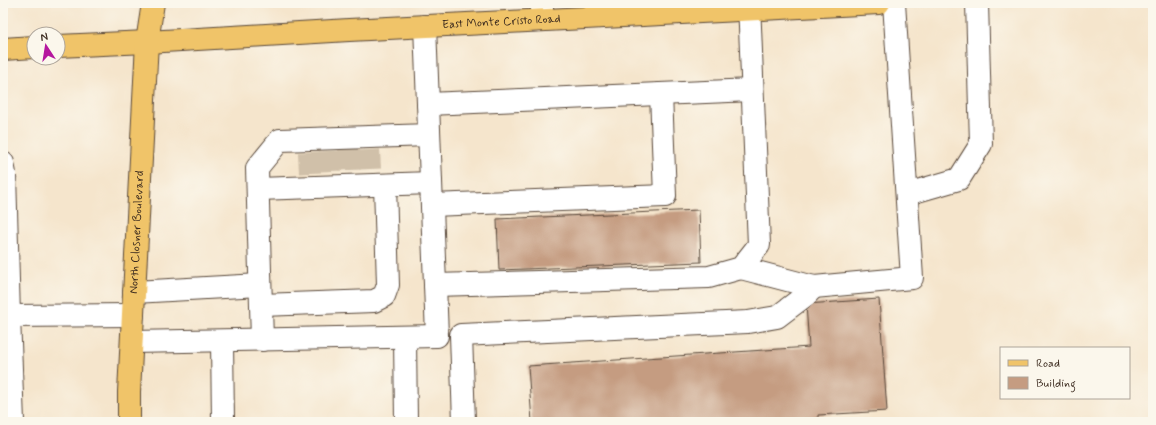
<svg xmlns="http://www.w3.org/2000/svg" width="1156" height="425" viewBox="0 0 1156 425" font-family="Mynerve,sans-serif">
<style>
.building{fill:#c59c81}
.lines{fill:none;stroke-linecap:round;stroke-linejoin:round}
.minor-tunnel{stroke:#d0c0a9;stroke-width:22;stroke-dasharray:22 11;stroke-linecap:butt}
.minor-casing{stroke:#574638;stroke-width:24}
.major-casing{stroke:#574638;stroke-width:24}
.minor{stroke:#fff;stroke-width:22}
.major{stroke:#f0c469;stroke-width:22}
.labels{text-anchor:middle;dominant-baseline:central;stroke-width:3;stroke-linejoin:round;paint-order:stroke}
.street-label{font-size:12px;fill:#3b2a1e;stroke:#fbf7ec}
</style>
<rect width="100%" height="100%" fill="#fbf7ec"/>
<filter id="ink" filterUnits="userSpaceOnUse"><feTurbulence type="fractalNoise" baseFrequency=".025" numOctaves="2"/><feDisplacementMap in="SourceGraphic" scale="8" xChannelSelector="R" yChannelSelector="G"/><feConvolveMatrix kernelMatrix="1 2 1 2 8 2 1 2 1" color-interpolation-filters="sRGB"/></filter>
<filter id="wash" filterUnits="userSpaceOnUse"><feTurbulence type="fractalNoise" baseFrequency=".012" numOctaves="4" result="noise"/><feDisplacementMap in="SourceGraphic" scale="16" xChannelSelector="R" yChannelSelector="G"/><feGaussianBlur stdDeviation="0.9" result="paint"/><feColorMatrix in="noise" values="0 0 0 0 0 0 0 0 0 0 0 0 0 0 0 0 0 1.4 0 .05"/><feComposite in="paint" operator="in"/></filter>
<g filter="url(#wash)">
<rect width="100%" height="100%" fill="#f5e5cc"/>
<g id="blocks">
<g class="building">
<path d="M699,210l2,52 -202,8 -2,-51z"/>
<path d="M879,299l8,112 -69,4v7h-286l-4,-56 281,-19 -3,-43z"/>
</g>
</g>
</g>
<g filter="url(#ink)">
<use href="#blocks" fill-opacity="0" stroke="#574638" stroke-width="1"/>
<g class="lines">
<g class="minor-tunnel">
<path d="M349,149l1,21"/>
<path d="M369,150l1,19"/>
<path d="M330,151l1,20"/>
<path d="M309,152l1,21"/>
</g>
<defs>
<g id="minor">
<path d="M542,3v17"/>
<path d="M428,104l324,-14"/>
<path d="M3,163l2,11 4,142 124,-1"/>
<path d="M258,189l173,-6"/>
<path d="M907,194l52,-15 22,-35 -4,-141"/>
<path d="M432,205l233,-9 -4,-102"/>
<path d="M741,268l73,19 98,-9 -18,-275"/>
<path d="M435,285l274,-8 32,-9 18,-23 -10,-242"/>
<path d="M134,292l126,-7"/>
<path d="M261,305l113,-4 10,-5 4,-11 -3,-100"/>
<path d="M3,316h6l4,106"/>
<path d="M405,337l1,85"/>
<path d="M262,340l-5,-172 23,-28 149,-5"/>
<path d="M222,341l1,81"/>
<path d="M132,342l305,-6 -12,-310"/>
<path d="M464,422l-3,-87 287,-13 29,-5 29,-22 8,-8"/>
</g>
<g id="major">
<path id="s1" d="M58,46l89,-4 202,-12 530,-27"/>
<path d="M3,49l31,-2"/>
<path id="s2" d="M129,422v-30l18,-350 6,-39"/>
</g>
</defs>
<use href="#minor" class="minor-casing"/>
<use href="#major" class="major-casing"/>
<use href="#minor" class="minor"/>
<use href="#major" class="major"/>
</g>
</g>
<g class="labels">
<g class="street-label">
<text stroke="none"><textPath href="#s1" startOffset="444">East Monte Cristo Road</textPath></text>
<text stroke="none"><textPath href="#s2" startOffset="190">North Closner Boulevard</textPath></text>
</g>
</g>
<rect width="1156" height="425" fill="none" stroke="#fbf7ec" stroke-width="16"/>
<rect x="1000" y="347" width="130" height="52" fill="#fbf7ec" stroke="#aea59a"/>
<rect x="1008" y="360" width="20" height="6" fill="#f0c469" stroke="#aea59a"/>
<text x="1036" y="367" font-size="12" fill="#3b2a1e">Road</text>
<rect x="1008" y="377" width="20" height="12" fill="#c59c81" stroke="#aea59a"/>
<text x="1036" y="387" font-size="12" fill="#3b2a1e">Building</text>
<g transform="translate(46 46) rotate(348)"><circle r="19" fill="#fbf7ec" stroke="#aea59a"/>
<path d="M0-3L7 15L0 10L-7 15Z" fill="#b5179e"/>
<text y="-6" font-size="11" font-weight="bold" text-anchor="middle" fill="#3b2a1e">N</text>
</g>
</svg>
